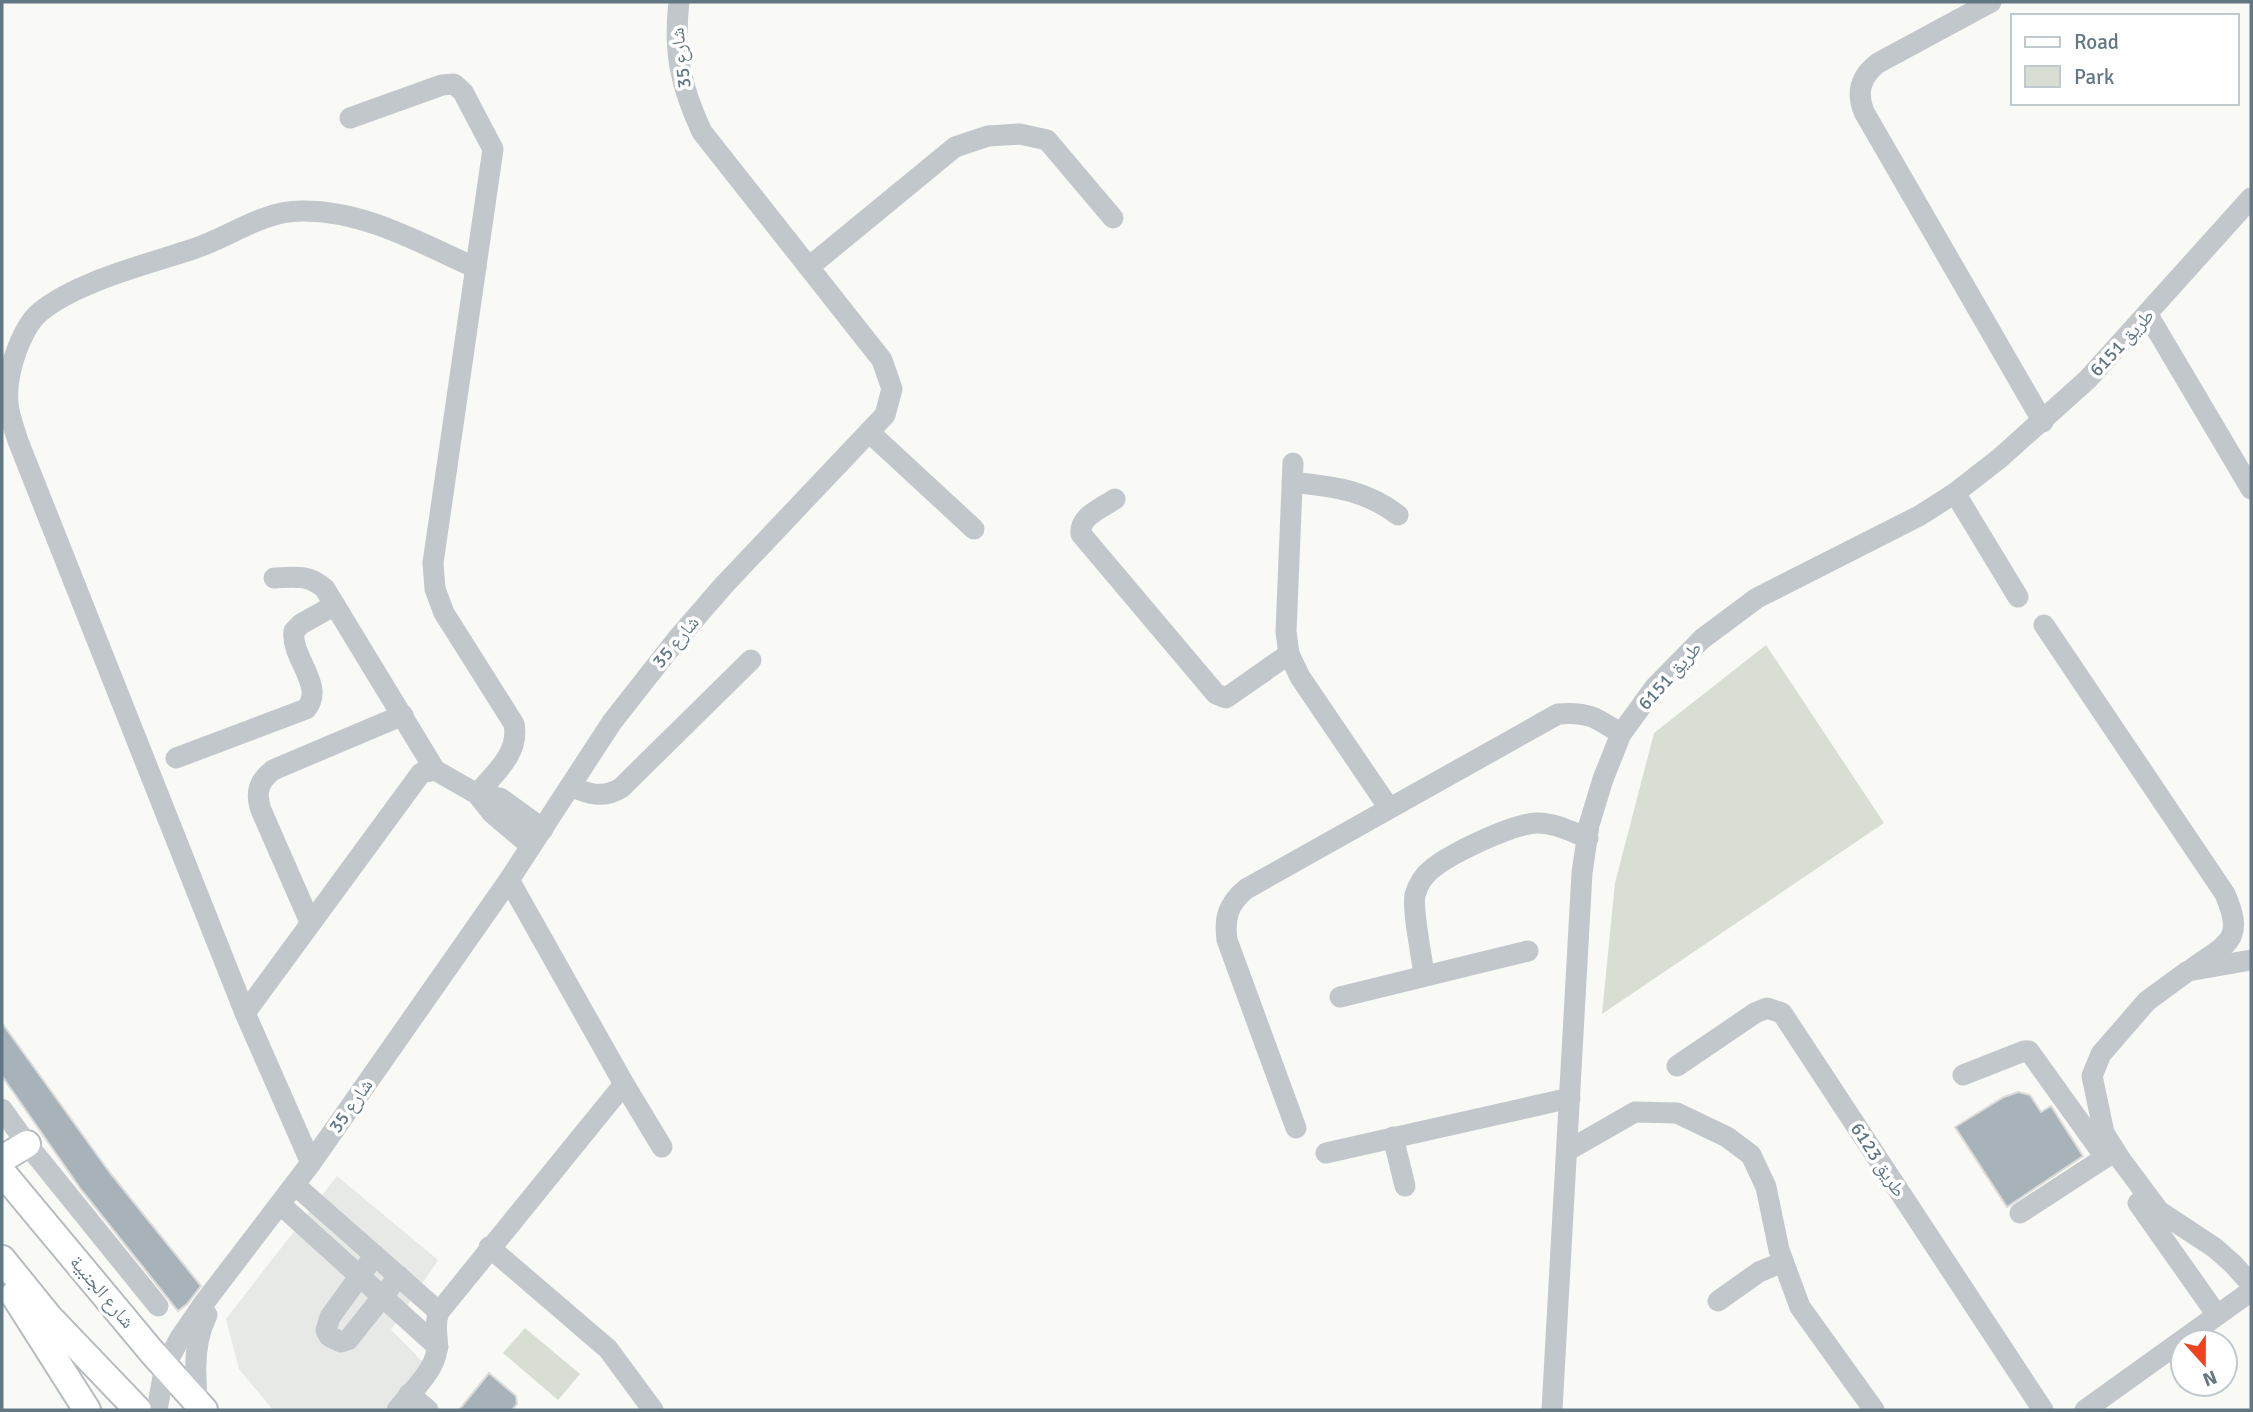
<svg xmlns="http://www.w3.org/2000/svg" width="2253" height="1412" viewBox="0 0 2253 1412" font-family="Signika,'Noto Naskh Arabic',sans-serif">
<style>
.built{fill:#e7e9e7}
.green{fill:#d9ded5}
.building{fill:#a8b3b9;stroke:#dbdbd9;stroke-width:2}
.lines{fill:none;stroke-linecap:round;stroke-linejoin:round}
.major-casing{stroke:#b5bbbf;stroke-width:30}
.minor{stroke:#c2c7cb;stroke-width:21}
.major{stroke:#fff;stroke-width:26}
.labels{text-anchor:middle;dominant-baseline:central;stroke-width:7;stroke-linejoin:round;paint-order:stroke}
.street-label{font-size:19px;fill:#627784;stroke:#fff}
</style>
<rect width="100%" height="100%" fill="#f9f9f6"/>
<path class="built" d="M337,1176l101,84 -47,70 33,33 -39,47h-112l-34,-41 -13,-50z"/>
<g class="green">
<path d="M1766,645l118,178 -282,191 13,-131 39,-150z"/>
<path d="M525,1328l55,46 -22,26 -55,-47z"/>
</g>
<g class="building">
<path d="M2,1023l108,150 91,113 -14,18 -9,7 -98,-123 -78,-112z"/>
<path d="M2018,1092l12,3 11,17 10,-6 32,50 -76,51 -52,-80 49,-30z"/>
<path d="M489,1373l27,23 1,8 -5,6h-53z"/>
</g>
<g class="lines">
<defs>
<g id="major">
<path d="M2,1159l25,-15"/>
<path d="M2,1172l149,179 53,59"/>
<path d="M2,1259l47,58 89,93"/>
<path d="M14,1295l73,115"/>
</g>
</defs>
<use href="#major" class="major-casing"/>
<g class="minor">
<path d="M1991,2l-113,61c-17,13 -22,29 -14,49l179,310"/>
<path d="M350,118l92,-33 12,-1 9,8 30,57 -60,414 2,26 9,24 70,111c6,29 -20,50 -37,70"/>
<path d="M809,267l146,-120 33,-11 32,-2 27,6 66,78"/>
<path d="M2148,315l103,174"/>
<path d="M869,432l105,97"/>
<path d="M1293,463l-7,169 3,22 11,23 89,131"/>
<path d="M1292,482c41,5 72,7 106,33"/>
<path d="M1955,493l63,104"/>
<path d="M1115,499c-13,9 -36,17 -34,35l135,160 10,4 63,-44"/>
<path d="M274,578c20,-1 35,-4 51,11l110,181"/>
<path d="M2044,625l181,269c20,46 3,49 -32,74"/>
<path d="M176,758l130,-49c20,-23 -16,-52 -12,-78l7,-7 34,-19"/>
<path d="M570,786c18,8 33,13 51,2l130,-128"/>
<path d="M477,794l23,4 43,31"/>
<path d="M509,880l115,204 38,63"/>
<path d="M310,922l-49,-112c-6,-18 -2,-29 12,-40l130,-55"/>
<path d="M2251,960l-63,11 -41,30 -46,53 -9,22 12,57 17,27 38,51 56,37 18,16 18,20"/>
<path d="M1424,975c-2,-18 -12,-65 -9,-80 3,-11 9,-20 18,-27 19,-15 79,-44 103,-45 17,-1 36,9 52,15"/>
<path d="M1340,997l188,-46"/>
<path d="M245,1013l176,-240 14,-3 42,24 15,19 39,33"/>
<path d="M1677,1066l78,-53 12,-5 15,5 261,397"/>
<path d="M1963,1075l61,-24h5l76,106"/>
<path d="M2,1109l25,35 131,162"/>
<path d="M1296,1128l-69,-188c-3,-22 1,-36 19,-51l312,-175c29,-3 39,4 63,20"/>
<path d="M1393,1137l12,49"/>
<path d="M1567,1151l68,-39 42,1 50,24 24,18 15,32 13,63 21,57 74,103"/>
<path d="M1326,1153l244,-55"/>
<path d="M311,1163l-66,-150 -227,-572c-3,-10 -7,-20 -9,-31 -3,-16 0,-36 5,-52 5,-15 13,-35 26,-46 37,-31 109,-48 156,-64 35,-12 67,-37 105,-37 63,-1 119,32 175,57"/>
<path d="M295,1185l144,127"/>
<path d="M2138,1203l79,112"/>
<path d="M281,1205l157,142"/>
<path d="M2020,1213l86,-56"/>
<path d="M489,1247l119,102 45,61"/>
<path d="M375,1255l-45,62 -4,13 3,6 12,6 7,-2 51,-64"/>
<path d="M1718,1301l41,-29 24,-10"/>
<path d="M409,1394l19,16"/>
<path d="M157,1410l8,-44 15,-28 24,-35 107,-140 198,-283 103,-158 66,-84 46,-53 161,-170 7,-26 -10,-29 -180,-228c-21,-45 -29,-80 -23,-130"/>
<path d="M195,1410c3,-11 1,-22 1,-34 -1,-22 1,-41 11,-61"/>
<path d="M397,1410c13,-17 37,-38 40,-60 2,-14 -4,-24 2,-38l185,-228"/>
<path d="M1552,1410l30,-537 7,-48 14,-46 18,-45 34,-47 47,-48 55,-41 162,-82 36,-23 45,-35 88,-79 163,-181"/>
<path d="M2085,1410l166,-119"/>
</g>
<use href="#major" class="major"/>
</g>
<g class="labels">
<g class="street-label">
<text transform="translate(681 58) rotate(-97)">شارع 35</text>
<text transform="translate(2122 343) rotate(-47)">طريق 6151</text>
<text transform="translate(676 642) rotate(-50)">شارع 35</text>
<text transform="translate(1670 676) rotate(-48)">طريق 6151</text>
<text transform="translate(351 1106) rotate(-55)">شارع 35</text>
<text transform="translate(1878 1160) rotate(57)">طريق 6123</text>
<text transform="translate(102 1292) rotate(50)">شارع الجنبية</text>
</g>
</g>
<rect width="2253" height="1412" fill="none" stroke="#627784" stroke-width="7"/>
<rect x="2011" y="14" width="228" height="91" fill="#ffffff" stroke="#c0c9ce" stroke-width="2"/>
<rect x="2025" y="37" width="35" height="10" fill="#ffffff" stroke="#c0c9ce" stroke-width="2"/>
<text x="2074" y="49" font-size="21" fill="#627784">Road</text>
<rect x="2025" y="66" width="35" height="21" fill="#d9ded5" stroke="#c0c9ce" stroke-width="2"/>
<text x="2074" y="84" font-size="21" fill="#627784">Park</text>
<g transform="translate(2204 1363) rotate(159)"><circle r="33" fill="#ffffff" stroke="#c0c9ce" stroke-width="2"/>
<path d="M0-5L12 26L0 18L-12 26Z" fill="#f1421f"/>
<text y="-10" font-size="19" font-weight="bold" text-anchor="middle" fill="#627784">N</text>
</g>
</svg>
